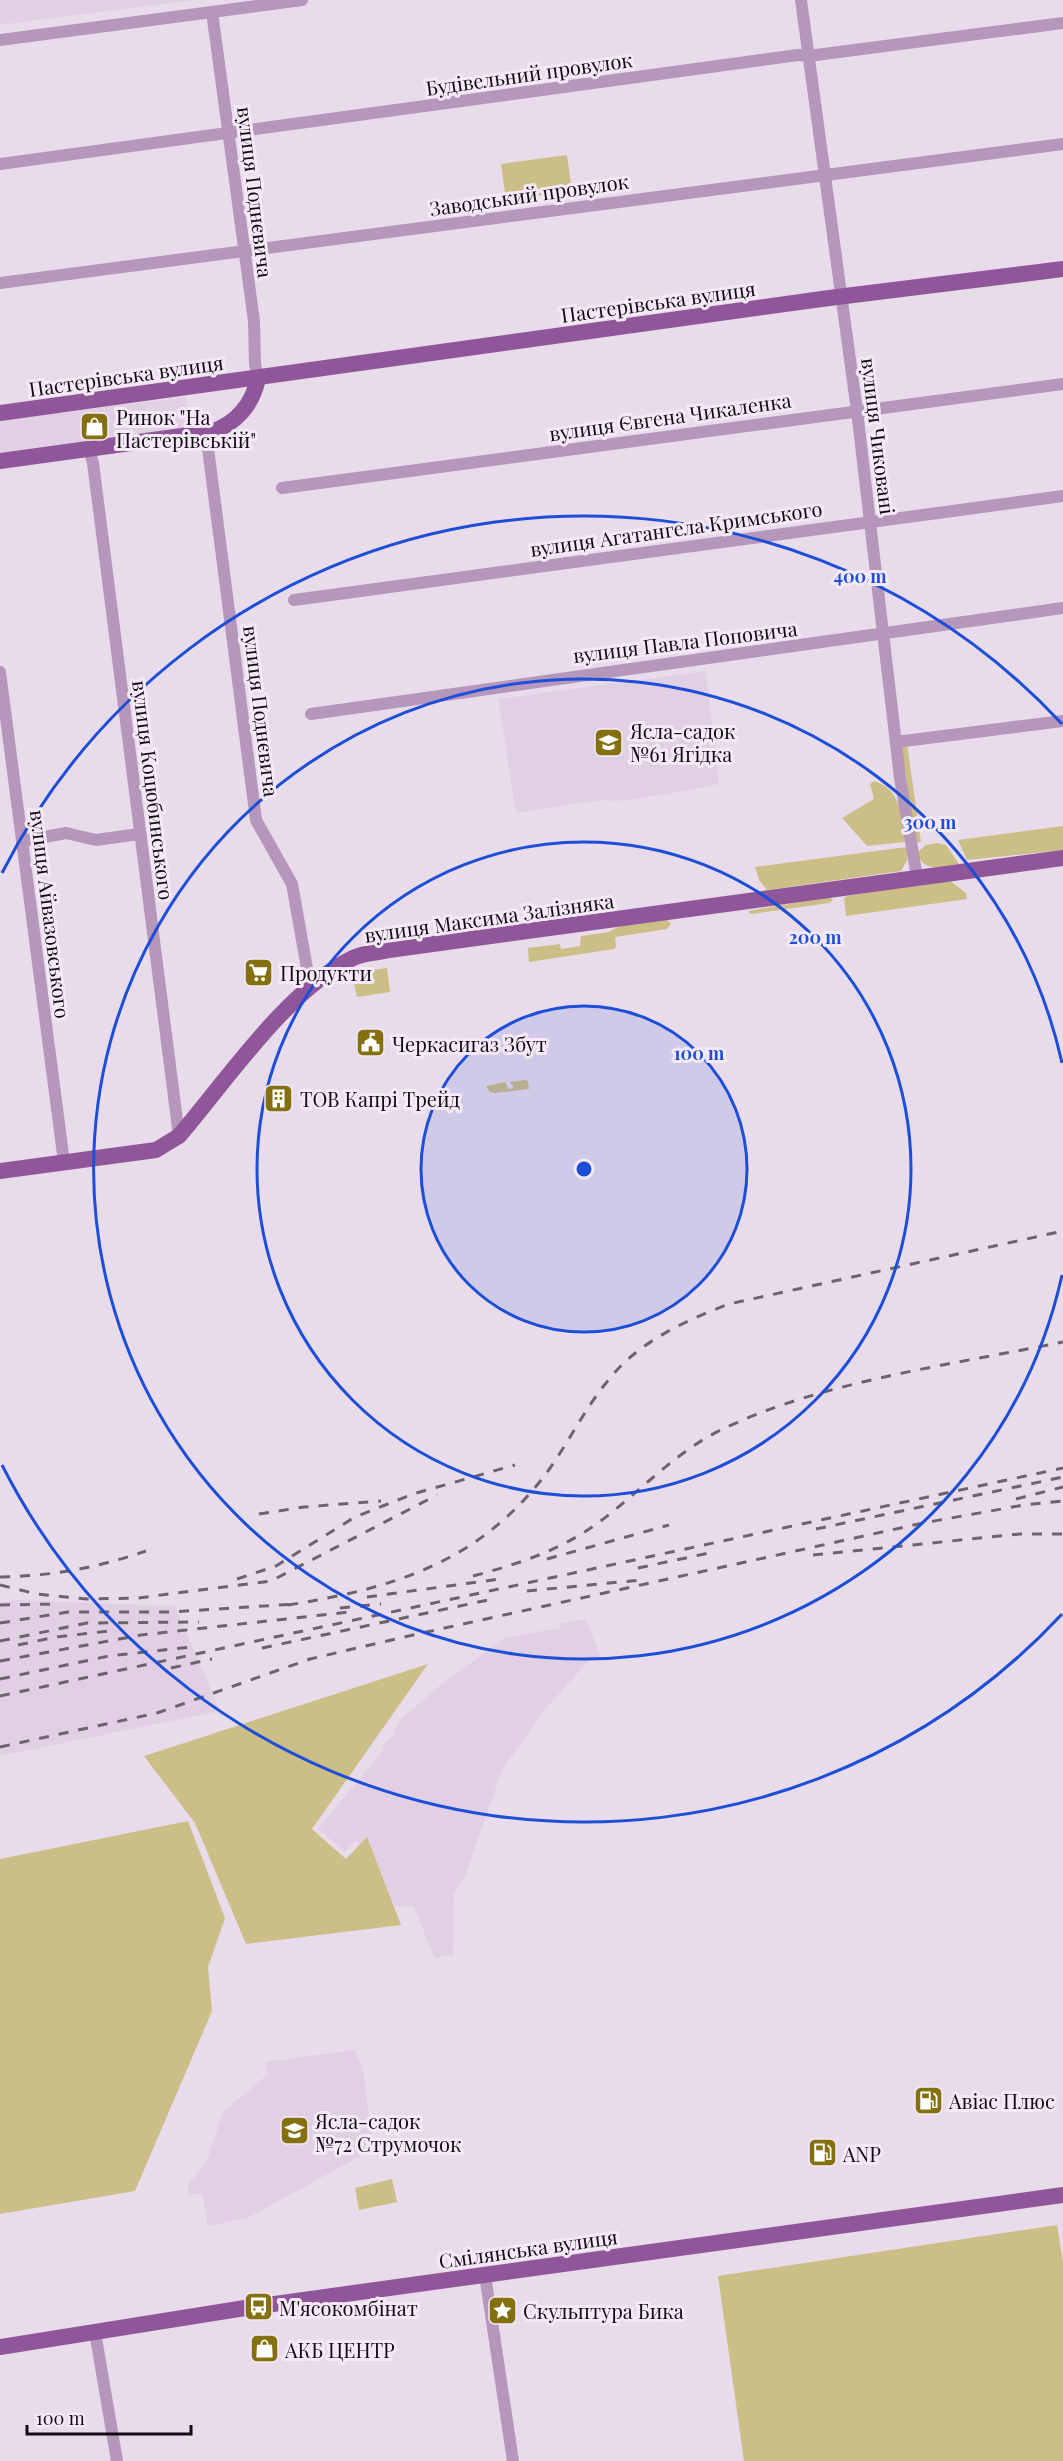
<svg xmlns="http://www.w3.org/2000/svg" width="1063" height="2461" viewBox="0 0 1063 2461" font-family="'Playfair Display',serif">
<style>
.built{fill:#e1d0e4}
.green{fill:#ccbe87}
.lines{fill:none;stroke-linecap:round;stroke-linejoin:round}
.minor{stroke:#b697bc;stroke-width:12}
.major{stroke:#90569a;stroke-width:16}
.rail{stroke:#6b646d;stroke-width:3;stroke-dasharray:10 10;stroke-linecap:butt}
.ring{fill:none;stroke:#1d4ed8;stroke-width:3}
.labels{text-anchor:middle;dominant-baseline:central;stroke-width:6;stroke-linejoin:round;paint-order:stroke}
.street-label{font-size:20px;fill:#100c11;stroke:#f5e9f7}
.poi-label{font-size:20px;fill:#100c11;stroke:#f5e9f7;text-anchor:start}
.centre{fill:#1d4ed8;stroke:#f5e9f7;stroke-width:3}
.ring-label{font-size:18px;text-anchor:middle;font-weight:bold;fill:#1d4ed8;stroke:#f5e9f7;stroke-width:6;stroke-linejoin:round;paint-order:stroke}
</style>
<rect width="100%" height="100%" fill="#e8dcea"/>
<g class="built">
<path d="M0,0h195l-195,25z"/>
<path d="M186,397l5,32 -191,25v-34z"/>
<path d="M706,671l13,113 -56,11 -46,6 -15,-1 -86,13 -18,-114z"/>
<path d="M18,1600l157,6 45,105 -220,45v-153z"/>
<path d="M586,1619l14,37 -10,3 -46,52 -42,59 -37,106 -11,18 -1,62 -9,-1 -9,4 -21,-52 -22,-1 -36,-66 -11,12 -27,-23 66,-80 -2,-2 14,-15 -2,-2 8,-12 36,-31 68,-50 55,-9 -1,-5z"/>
<path d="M355,2050l8,18 10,81 -125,69 -40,8 -6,-33 -13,2 -2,-9 20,-26 16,-48 45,-38 -3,-12z"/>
</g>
<g class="green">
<path d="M567,155l5,36 -66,9 -5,-36z"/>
<path d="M907,744l14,98 -6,1 -14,-96z"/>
<path d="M874,781c28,8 27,36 31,61l-38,4 -25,-28 32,-19 -4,-15z"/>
<path d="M1063,826v24l-96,10 -9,-20z"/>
<path d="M937,843l9,2 13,19c-17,2 -36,10 -42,-12l9,-7z"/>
<path d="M907,847v13l-6,11 -134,19 -8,-10 -4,-13z"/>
<path d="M949,880l17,13 1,6 -121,17 -2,-18 3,-2z"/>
<path d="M830,897l3,3 -4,3 -78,11 -3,-3z"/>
<path d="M666,919l5,5 -4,5 -52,8 1,10 -2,2 -85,13 -1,-14 32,-4 1,5 19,-3 1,-10 28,-4 12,-7z"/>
<path d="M387,968l3,24 -33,5 -5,-24z"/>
<path d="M525,1080l3,1 1,8 -34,4 -5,-1 -4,-6 20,-4 2,7 6,-1 -4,-6z"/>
<path d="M428,1664l-116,165 34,30 21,-22 34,88 -155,19 -51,-121 -51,-67z"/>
<path d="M188,1821l37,97 -17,49 4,44 -77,180 -135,23v-355z"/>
<path d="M392,2179l5,23 -38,8 -4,-22z"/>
<path d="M1057,2225l6,37v199h-319l-26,-185z"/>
</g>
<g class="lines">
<g class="minor">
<path d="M801,0l56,411 43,367 17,99"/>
<path d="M212,12l42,309 1,43 3,14"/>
<path d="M0,40l302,-40"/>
<path d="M0,164l798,-109 10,1 255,-33"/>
<path d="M0,283l1063,-139"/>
<path d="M206,433l50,387 36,64 18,101"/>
<path d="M89,450l4,13 86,673"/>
<path d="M282,488l781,-104"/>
<path d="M294,600l769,-104"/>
<path d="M0,672l64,490"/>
<path d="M311,714l752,-106"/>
<path d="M896,742l167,-21"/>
<path d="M22,841l44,-8 30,7 43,-6"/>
<path d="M485,2275l28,186"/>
<path d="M95,2332l22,129"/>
</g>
<g class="major">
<path d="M0,413l829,-115 234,-29"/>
<path d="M0,461l211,-29c25,-8 42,-28 47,-54"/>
<path d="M0,1171l156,-21 23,-14c48,-56 108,-146 174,-178 10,-5 24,-5 36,-8l674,-92"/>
<path d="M0,2347l245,-39 818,-113"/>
</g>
<g class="rail">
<path d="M1016,1499l47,-12"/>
<path d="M259,1514l45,-7 77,-6"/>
<path d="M816,1529l247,-52"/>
<path d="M813,1555l207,-21h43"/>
<path d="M547,1559l122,-34"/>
<path d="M638,1568l76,-16"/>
<path d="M473,1576c45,-12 86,-25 125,-53 42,-31 79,-73 127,-95 98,-47 231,-64 338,-86"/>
<path d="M0,1577c53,-1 96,-9 146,-26"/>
<path d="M237,1579l39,-13 79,-49 58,-23 102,-29"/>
<path d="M0,1585l37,9 50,5 51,-1 133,-17 166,-86"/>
<path d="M527,1591l114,-11"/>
<path d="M367,1597l133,-18"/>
<path d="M0,1605l60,-1"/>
<path d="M288,1605c102,-16 187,-41 254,-126 25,-32 42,-71 69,-102 29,-36 76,-57 118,-73l334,-73"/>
<path d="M340,1608l41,-4"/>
<path d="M0,1623l68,-11h103l124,-8"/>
<path d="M0,1641l87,-18 112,-1"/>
<path d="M18,1645l38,-8 53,-6"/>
<path d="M262,1648l226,-48"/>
<path d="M0,1661l141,-26 208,-23"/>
<path d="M171,1668l41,-9"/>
<path d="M0,1679l109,-23 82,-9"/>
<path d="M0,1696l1063,-228"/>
<path d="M0,1747l157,-34 153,-54 103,-24 510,-112 101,-18 39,-4"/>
</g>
</g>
<circle cx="584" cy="1169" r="163" fill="#1d4ed8" fill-opacity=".12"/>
<g class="ring">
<circle cx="584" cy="1169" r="163"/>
<circle cx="584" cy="1169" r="327"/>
<path d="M1062 1275A490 490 0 1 1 1062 1063"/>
<path d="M1062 1614A653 653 0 0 1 2 1465M2 873A653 653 0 0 1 1062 724"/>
</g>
<defs>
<symbol id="shop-square" viewBox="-11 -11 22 22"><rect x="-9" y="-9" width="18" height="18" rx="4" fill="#857010" stroke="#f5e9f7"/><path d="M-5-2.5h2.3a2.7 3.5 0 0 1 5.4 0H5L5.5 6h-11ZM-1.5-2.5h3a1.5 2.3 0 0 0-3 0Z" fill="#fff"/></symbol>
<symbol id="school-square" viewBox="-11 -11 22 22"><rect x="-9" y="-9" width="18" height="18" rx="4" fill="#857010" stroke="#f5e9f7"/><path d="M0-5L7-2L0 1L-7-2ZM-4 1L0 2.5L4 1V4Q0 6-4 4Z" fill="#fff"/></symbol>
<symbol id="supermarket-square" viewBox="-11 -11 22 22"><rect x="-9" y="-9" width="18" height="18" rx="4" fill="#857010" stroke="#f5e9f7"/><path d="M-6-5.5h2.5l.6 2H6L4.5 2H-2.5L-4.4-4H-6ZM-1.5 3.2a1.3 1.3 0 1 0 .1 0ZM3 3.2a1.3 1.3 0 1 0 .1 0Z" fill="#fff"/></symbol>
<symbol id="civic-square" viewBox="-11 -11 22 22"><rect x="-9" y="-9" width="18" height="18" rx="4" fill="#857010" stroke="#f5e9f7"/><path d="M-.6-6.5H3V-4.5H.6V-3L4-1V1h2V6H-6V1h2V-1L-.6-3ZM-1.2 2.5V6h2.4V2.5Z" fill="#fff"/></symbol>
<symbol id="building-square" viewBox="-11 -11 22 22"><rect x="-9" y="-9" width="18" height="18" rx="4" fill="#857010" stroke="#f5e9f7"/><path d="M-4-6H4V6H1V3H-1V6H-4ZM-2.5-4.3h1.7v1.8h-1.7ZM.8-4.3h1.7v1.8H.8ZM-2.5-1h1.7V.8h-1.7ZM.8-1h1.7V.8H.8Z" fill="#fff"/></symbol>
<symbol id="fuel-square" viewBox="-11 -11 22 22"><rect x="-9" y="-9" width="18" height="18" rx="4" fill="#857010" stroke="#f5e9f7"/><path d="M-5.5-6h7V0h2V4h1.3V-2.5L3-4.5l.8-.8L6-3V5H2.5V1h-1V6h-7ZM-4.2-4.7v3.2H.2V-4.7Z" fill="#fff"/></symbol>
<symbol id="bus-square" viewBox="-11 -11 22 22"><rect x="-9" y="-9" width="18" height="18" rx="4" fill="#857010" stroke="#f5e9f7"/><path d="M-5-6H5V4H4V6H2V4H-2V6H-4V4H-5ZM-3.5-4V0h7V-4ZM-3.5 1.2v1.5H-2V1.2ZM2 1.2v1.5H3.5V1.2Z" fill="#fff"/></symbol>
<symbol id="sight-square" viewBox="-11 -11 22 22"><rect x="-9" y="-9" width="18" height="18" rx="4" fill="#857010" stroke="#f5e9f7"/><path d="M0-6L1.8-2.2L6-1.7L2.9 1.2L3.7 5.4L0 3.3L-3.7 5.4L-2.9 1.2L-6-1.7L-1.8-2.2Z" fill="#fff"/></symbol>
</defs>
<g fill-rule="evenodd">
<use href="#shop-square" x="78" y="410" width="33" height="33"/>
<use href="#school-square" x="592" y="726" width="33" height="33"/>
<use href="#supermarket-square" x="242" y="956" width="33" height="33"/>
<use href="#civic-square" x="354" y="1026" width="33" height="33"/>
<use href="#building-square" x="262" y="1082" width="33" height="33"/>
<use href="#fuel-square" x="912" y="2084" width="33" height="33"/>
<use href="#school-square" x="278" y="2114" width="33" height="33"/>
<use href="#fuel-square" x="806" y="2136" width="33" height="33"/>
<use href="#bus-square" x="242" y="2290" width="33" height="33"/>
<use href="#sight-square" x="486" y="2294" width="33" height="33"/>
<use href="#shop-square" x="248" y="2332" width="33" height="33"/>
</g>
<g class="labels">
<g class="street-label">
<text transform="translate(529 73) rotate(-8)">Будівельний провулок</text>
<text transform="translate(256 192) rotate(83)">вулиця Поднєвича</text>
<text transform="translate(529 194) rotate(-8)">Заводський провулок</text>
<text transform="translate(658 301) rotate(-8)">Пастерівська вулиця</text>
<text transform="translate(126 375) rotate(-8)">Пастерівська вулиця</text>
<text transform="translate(670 416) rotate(-8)">вулиця Євгена Чикаленка</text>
<text transform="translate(879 436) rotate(83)">вулиця Чиковані</text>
<text transform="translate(676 528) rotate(-8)">вулиця Агатангела Кримського</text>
<text transform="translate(685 641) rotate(-7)">вулиця Павла Поповича</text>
<text transform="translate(262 711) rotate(83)">вулиця Поднєвича</text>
<text transform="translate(154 790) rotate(83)">вулиця Коцюбинського</text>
<text transform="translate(51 914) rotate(83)">вулиця Айвазовського</text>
<text transform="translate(489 917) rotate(-8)">вулиця Максима Залізняка</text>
<text transform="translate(528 2248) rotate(-8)">Смілянська вулиця</text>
</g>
<g class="poi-label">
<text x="116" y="416">Ринок "На<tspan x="116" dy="23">Пастерівській"</tspan></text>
<text x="630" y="730">Ясла-садок<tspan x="630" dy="23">№61 Ягідка</tspan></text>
<text x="280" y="972">Продукти</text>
<text x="392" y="1043">Черкасигаз Збут</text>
<text x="300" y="1098">ТОВ Капрі Трейд</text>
<text x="949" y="2100">Авіас Плюс</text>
<text x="315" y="2120">Ясла-садок<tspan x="315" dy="23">№72 Струмочок</tspan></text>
<text x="843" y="2153">ANP</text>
<text x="279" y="2307">М'ясокомбінат</text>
<text x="523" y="2310">Cкульптура Бика</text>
<text x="285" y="2349">АКБ ЦЕНТР</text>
</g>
</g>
<circle cx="584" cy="1169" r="9" class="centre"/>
<g class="ring-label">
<text x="860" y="583">400 m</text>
<text x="930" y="829">300 m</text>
<text x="815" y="944">200 m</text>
<text x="699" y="1060">100 m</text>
</g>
<path d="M27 2425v9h164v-9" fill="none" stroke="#100c11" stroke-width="3"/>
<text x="36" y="2425" font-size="18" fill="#100c11" stroke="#f5e9f7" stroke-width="4.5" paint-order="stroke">100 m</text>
</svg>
